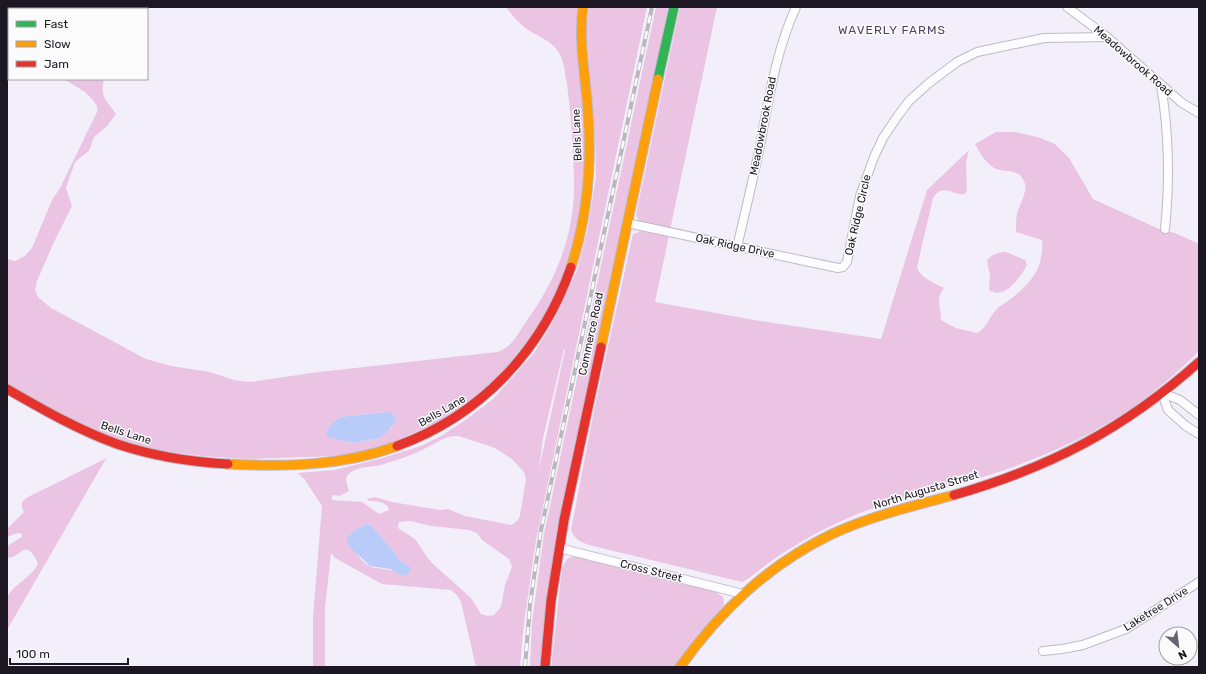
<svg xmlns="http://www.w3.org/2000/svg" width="1206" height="674" viewBox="0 0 1206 674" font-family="Rubik,sans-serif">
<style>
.green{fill:#ebc4e4;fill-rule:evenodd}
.water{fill:#b9cbf8}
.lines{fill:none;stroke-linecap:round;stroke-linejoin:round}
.street-casing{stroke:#beb9c5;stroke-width:10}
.fast-casing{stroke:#beb9c5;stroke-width:11}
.slow-casing{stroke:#beb9c5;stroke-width:11}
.jam-casing{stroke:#beb9c5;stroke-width:11}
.street{stroke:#fdfcfe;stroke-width:8}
.fast{stroke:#30b455;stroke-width:9}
.slow{stroke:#ff9f0a;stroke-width:9}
.jam{stroke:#e5322d;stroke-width:9}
.rail-casing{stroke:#bab8bc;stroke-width:4}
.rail{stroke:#fbfbfb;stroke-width:2.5;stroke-dasharray:8;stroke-linecap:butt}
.labels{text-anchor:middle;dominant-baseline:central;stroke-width:3;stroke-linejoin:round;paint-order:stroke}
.street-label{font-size:11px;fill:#1c1723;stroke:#fbfbfb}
.neighbourhood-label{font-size:12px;letter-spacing:1px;fill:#4e4360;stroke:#fbfbfb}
</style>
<rect width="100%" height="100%" fill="#f2eefa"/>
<g class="green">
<path d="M506,7h71l9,132 -6,79 -20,67 -24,46 -46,56 -34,27 -60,27 -29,9 -31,6 -90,3 -42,-3 -43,-5 -61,-17 -93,-50v-125l8,2 10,-5 7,-8 20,-48 8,-12 37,-76v-6l-4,-6 -8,-8 -21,-13h40c-4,18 2,21 12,35l-9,12 -13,11 -5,14 -13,10 -2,4 -8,23 6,18 -18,36 -17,39 -2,9 3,7 13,11 95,51 25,7 39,6 24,8 7,1 10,1 60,-9 186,-21c14,-3 21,-19 29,-30 23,-32 41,-69 46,-108 4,-26 1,-53 0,-79 -1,-17 -3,-34 -5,-51 -2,-9 -2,-18 -6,-27 -5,-15 -25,-21 -37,-30 -7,-6 -13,-13 -18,-20zM388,412l4,14 -12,12 -27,5 -23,-6 -3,-6 3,-6 10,-8z"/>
<path d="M589,7h58l-111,533 -12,83 -4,44h-44l-15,-65 -4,-7 -6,-5 -69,-6 -47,-26 -4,-5 -6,55v59h-12v-50l9,-111 -17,-26 -7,-7 36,-3 45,-11 42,-13 20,-10 26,-17 26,-20 41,-46 16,-26 13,-26 14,-31 10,-38 9,-55 -1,-41 -9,-105zM564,349l1,1 -26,119 4,-31zM453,436h6l36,12 17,11 12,13 2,7 -6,36c-1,5 -4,7 -9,10l-46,-9 -17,-7 -7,1 -14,-2 -35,-6 -17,-5 -8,2 2,2c8,0 19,1 20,9l-10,4 -17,-12 -30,-2v-5l8,1 9,-5 -3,-10 1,-5c9,-11 25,-8 37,-12 13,-4 26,-8 38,-14 11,-5 20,-12 31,-14zM410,521l21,5 38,4 8,3 5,7 27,19 3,8 -7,18 -4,22 -7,8 -6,1 -7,-2 -10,-16 -38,-34 -6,-7 -12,-18 -17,-11 1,-6zM367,524l4,1 24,28 3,6 13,10 -11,5c-9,-5 -16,-5 -25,-6 -14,-3 -22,-20 -27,-32l6,-5z"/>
<path d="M656,7h12l-127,660h-11l2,-45 12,-88z"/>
<path d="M680,7h37l-47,223 -31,-8 -3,-8z"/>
<path d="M996,132h19l23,5 17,7 14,14 24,41 66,30 16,4 24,11v107c-21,21 -43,40 -67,57 -41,28 -89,49 -136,65 -42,14 -86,23 -128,37 -43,16 -85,40 -120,69l-6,3 -149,-36c-10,-3 -18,-5 -22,-16l23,-120 39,-176 8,-3 28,5 -14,66 105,19 121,18 46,-149 42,-40 -3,13 1,27 -2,4c-12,2 -22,-12 -32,4l-16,69c3,11 18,16 27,21 -9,12 -3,18 -3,32l15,8 21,5c10,-5 11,-15 19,-23 3,-4 8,-6 12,-9 22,-17 36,-31 34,-61l-26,-8c0,-5 0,-13 1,-18 2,-9 10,-20 8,-30 -5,-18 -20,-10 -31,-16 -9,-6 -14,-15 -19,-24z"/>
<path d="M1006,252l19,8 2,5c-6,11 -22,36 -38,25l1,-14 -3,-15c3,-6 12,-9 19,-9z"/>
<path d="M107,458l-3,4 -97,168c0,-7 -2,-27 0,-32 5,-13 27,-22 31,-35 -14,-27 -15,-5 -31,-5v-12l15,-9v-3l-5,-1 -10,4 1,-9 16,-16c-5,-11 -1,-12 8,-17z"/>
<path d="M570,557h11l135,35 7,5 1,8 -48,62h-125l11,-98 4,-9z"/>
</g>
<g class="water">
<path d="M388,412c5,1 9,5 7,10l-11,13 -4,3 -27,5 -25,-6 -2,-4 4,-8 10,-8z"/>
<path d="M367,524l4,1 24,28 3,6 12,8 1,2 -2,4 -6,3 -13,-7 -20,-3 -21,-20 -2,-5 1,-5 6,-5z"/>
</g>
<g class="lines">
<defs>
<g id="street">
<path d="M1067,7l40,30 75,66 17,10"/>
<path d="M1161,85c8,48 9,95 4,144"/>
<path d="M627,223l211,45 5,-1 4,-5 13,-66 14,-39 9,-19 14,-21 12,-16 20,-18 28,-21 20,-10 67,-14 63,-1"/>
<path d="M737,247c8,-34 16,-67 23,-101 9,-48 16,-95 36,-139"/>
<path d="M1162,393l6,17 18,16 13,8"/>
<path d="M1162,393l18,7 19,15"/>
<path d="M559,548l184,46"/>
<path d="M1043,651l19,-2 21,-4 43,-16 73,-47"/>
</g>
<path id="fast" d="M658,79l16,-72"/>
<g id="slow">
<path d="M571,267c16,-49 21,-102 17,-154 -2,-35 -10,-71 -5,-106"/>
<path d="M601,347l57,-268"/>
<path d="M228,464c56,3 115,2 169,-18"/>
<path d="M680,667c41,-57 88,-102 152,-133 39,-18 81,-28 122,-39"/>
</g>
<g id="jam">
<path d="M7,389c35,20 71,41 110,55 36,12 73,18 111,20"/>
<path d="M397,446c83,-30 145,-95 174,-179"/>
<path d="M954,495c97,-28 170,-66 245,-133"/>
<path d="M545,667l6,-66 13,-81 37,-173"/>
</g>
</defs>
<use href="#street" class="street-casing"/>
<use href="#fast" class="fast-casing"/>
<use href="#slow" class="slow-casing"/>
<use href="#jam" class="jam-casing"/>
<use href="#street" class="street"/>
<use href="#fast" class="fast"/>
<use href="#slow" class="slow"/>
<use href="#jam" class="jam"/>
<defs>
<path id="rail" d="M525,667l5,-63 11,-74 111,-523"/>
</defs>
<use href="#rail" class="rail-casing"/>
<use href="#rail" class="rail"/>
</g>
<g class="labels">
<g class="street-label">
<text transform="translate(1133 61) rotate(41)">Meadowbrook Road</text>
<text transform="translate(763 126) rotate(-79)">Meadowbrook Road</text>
<text transform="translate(577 135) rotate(-92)">Bells Lane</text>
<text transform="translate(858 215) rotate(-77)">Oak Ridge Circle</text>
<text transform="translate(735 246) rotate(12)">Oak Ridge Drive</text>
<text transform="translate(591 334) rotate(-78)">Commerce Road</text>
<text transform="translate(442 411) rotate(-30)">Bells Lane</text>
<text transform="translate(126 433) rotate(18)">Bells Lane</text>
<text transform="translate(926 490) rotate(-17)">North Augusta Street</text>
<text transform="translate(651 571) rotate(14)">Cross Street</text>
<text transform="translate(1156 609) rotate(-32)">Laketree Drive</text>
</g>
<g class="neighbourhood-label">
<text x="892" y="30">WAVERLY FARMS</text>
</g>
</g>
<rect width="1206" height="674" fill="none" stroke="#1c1723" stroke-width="16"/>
<rect x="8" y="8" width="140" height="72" fill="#fbfbfb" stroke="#a2a0a5"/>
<rect x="16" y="21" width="20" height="6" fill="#30b455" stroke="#a2a0a5"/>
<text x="44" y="28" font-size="12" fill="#1c1723">Fast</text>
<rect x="16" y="41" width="20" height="6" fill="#ff9f0a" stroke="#a2a0a5"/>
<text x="44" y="48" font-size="12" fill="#1c1723">Slow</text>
<rect x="16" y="61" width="20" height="6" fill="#e5322d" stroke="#a2a0a5"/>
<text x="44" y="68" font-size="12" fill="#1c1723">Jam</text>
<g transform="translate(1178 646) rotate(152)"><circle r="19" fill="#fbfbfb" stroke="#a2a0a5"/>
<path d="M0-3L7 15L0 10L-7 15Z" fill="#67626e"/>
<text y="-6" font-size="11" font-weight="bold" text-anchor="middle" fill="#1c1723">N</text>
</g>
<path d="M10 658v6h118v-6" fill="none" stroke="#1c1723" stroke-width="2"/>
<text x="16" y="658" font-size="12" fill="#1c1723" stroke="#fbfbfb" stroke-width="3" paint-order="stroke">100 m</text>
</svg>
